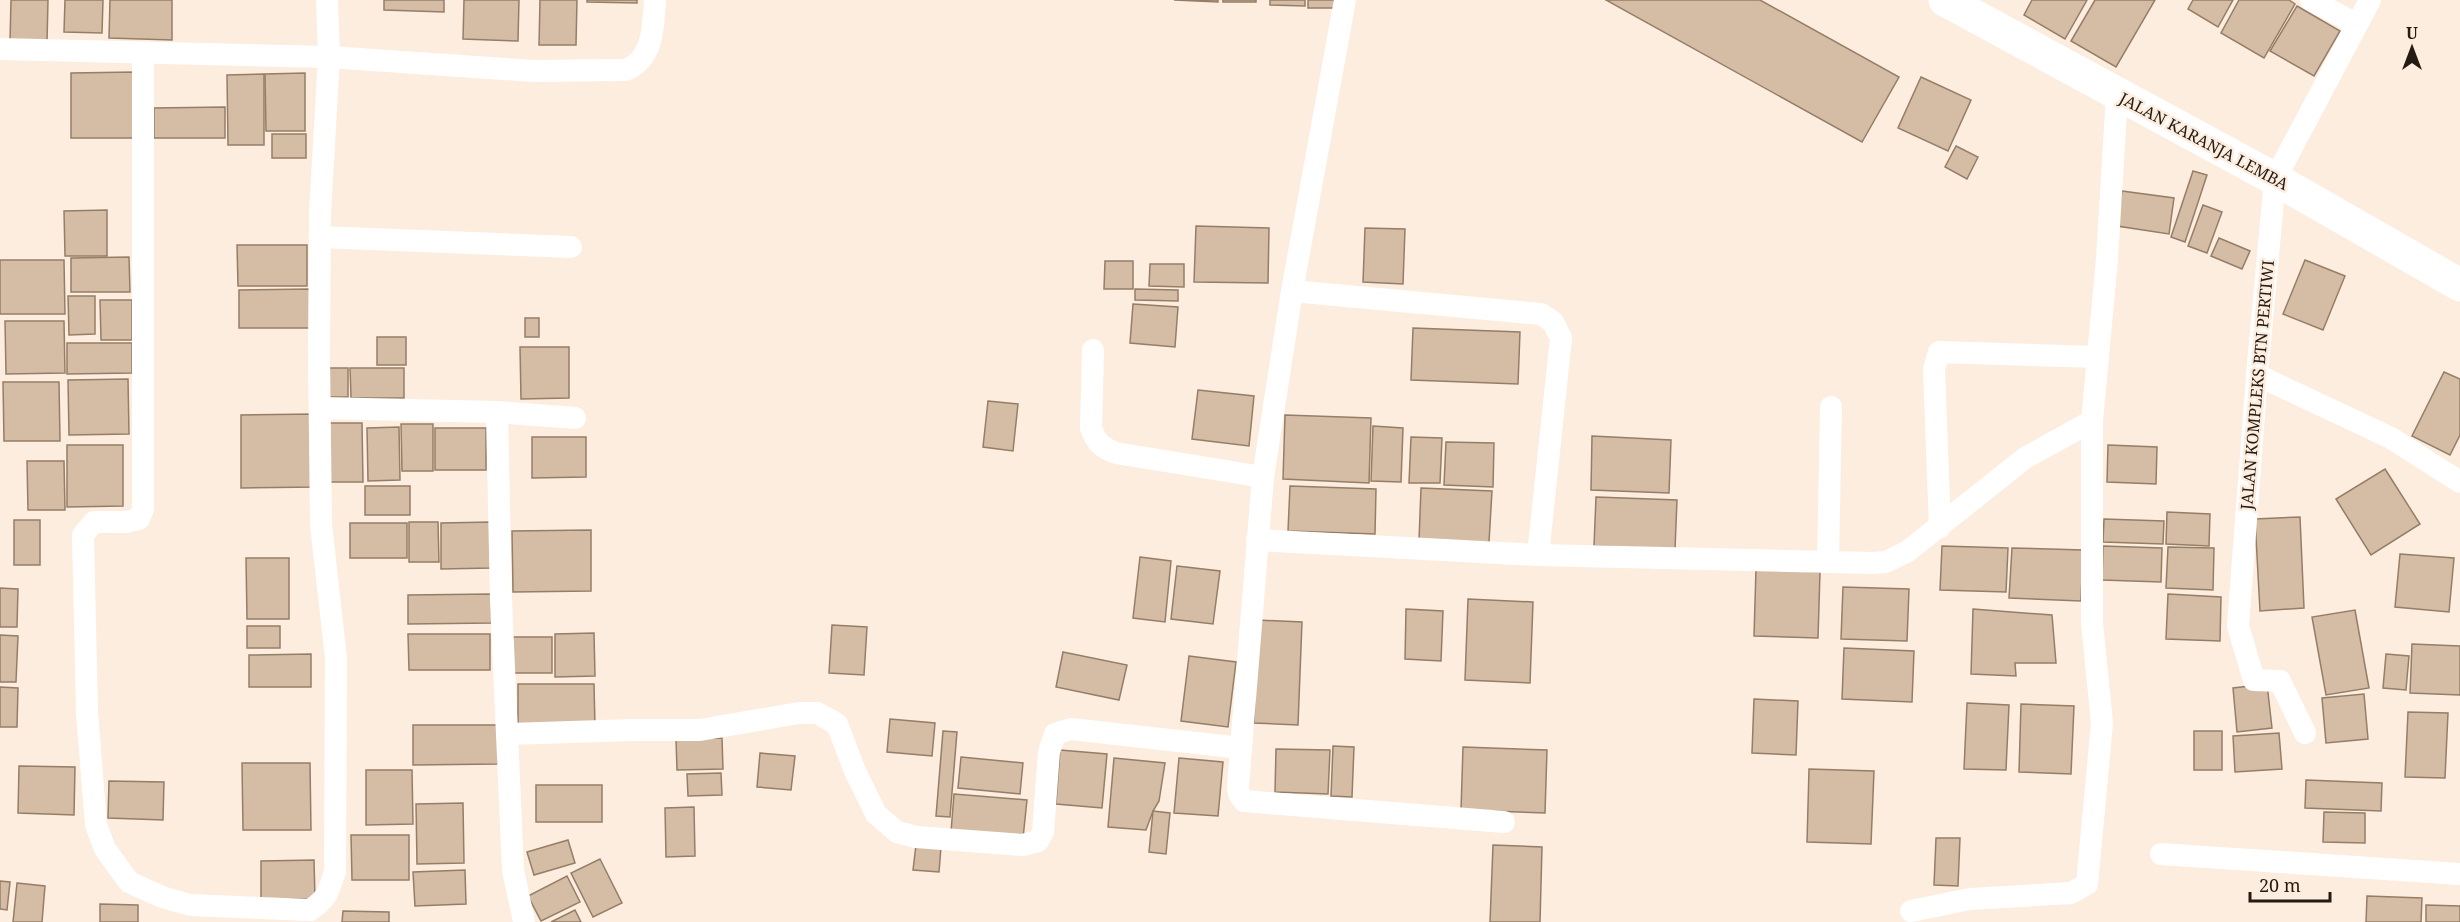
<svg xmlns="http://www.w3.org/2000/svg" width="2460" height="922" viewBox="0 0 2460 922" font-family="'Noto Serif',serif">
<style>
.building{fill:#d5bca4;stroke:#957e67;stroke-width:1.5}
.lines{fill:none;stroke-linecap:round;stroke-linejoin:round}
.street{stroke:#fff;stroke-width:22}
.primary{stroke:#fff;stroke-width:33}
.labels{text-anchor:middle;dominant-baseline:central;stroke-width:5;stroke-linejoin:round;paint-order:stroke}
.street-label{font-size:16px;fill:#241b12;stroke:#fdeddf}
</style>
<rect width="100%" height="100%" fill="#fdeddf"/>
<g class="building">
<path d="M11,0h37l-1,43 -37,-1z"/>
<path d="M65,0h38l-1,33 -38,-1z"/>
<path d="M110,0h62v40l-63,-2z"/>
<path d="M384,0h60v12l-60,-2z"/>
<path d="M464,0h55l-1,41 -55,-2z"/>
<path d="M540,0h37l-1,45h-37z"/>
<path d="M587,0h50v3l-50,-1z"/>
<path d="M1174,0h44v2z"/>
<rect x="1223" y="0" width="33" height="2"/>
<path d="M1270,0h35v6l-35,-1z"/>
<path d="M1308,0h27l-1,8h-26z"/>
<path d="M1606,0h154l139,77 -37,65z"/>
<path d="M2032,0h55l-22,39 -41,-24z"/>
<path d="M2095,0h60l-39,67 -45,-26z"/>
<path d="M2193,0h40l-15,27 -30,-18z"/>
<path d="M2239,0h50l6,4 -31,54 -43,-25z"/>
<path d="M2297,6l43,25 -26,45 -44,-25z"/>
<path d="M135,72l1,66h-65v-65z"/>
<path d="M305,73v58h-39l-1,-57z"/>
<path d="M264,74v71h-36l-1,-70z"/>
<path d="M1921,77l50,23 -23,51 -50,-23z"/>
<path d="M225,107v31h-71v-30z"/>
<rect x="272" y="134" width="34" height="24"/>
<path d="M1956,146l22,11 -11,22 -22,-12z"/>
<path d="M2193,171l14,4 -22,67 -14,-5z"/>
<path d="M2122,191l52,7 -5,36 -52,-8z"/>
<path d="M2203,205l19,7 -15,41 -19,-7z"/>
<path d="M107,210v46h-42l-1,-45z"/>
<path d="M1196,226l73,2 -1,55 -74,-1z"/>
<path d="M1365,228l40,1 -2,55 -40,-2z"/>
<path d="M2219,238l31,13 -8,18 -31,-13z"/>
<path d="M237,245h70v41h-69z"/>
<path d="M129,257l1,35h-59v-34z"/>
<path d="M0,260h64l1,54h-65z"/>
<path d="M2305,260l40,16 -22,54 -40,-16z"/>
<path d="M1105,261h28v28h-29z"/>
<path d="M1150,264h34v23l-35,-1z"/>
<path d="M311,289v39h-72v-38z"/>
<path d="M1135,289l43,1v11l-43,-1z"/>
<path d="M68,296h27v38l-26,1z"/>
<path d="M100,300h32v40h-31z"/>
<path d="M1133,304l45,3 -3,40 -45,-4z"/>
<rect x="525" y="318" width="14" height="19"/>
<path d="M5,321h59l1,52 -59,1z"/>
<path d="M1413,328l107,4 -2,52 -107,-4z"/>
<rect x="377" y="337" width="29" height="28"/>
<path d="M67,343h65v30l-65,1z"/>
<path d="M520,347h49v51l-48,1z"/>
<rect x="329" y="368" width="19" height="29"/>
<path d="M350,368h54v30h-53z"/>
<path d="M2444,372l16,7v56l-10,20 -38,-19z"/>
<path d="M128,379l1,55 -60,1 -1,-55z"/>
<path d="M3,382h56l1,59h-56z"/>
<path d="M1198,390l56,6 -5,50 -57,-7z"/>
<path d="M988,401l30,3 -5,47 -30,-4z"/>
<path d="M316,414l1,73 -76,1v-73z"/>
<path d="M1285,415l86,3 -2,65 -86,-4z"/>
<path d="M329,423h33l1,59h-33z"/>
<path d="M401,424h32v47h-31z"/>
<path d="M1373,426l30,2 -2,54 -30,-1z"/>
<path d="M399,427l1,53 -32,1 -1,-53z"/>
<rect x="435" y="428" width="51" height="42"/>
<path d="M1592,436l79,4 -2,53 -78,-3z"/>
<path d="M532,437h54v40l-54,1z"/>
<path d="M1411,437l31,1 -2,45h-31z"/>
<path d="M1446,442l48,1 -1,44 -49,-2z"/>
<path d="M67,445h56v61l-56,1z"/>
<path d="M2108,445l49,2 -1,37 -49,-2z"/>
<path d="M27,461h37l1,49h-37z"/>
<path d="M2385,469l35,55 -49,31 -35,-56z"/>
<rect x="365" y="486" width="45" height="29"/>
<path d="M1290,486l86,3 -1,45 -87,-3z"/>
<path d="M1421,488l71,3 -3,51 -70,-2z"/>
<path d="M1596,497l81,3 -2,49 -81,-3z"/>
<path d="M2167,512l43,2 -1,32 -43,-2z"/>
<path d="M2300,517l4,91 -44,3 -5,-92z"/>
<path d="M2104,519l60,2 -1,23 -60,-2z"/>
<rect x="14" y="520" width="26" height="45"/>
<path d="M409,522h29l1,40h-30z"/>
<path d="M491,522v46l-50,1v-46z"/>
<rect x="350" y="523" width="57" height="35"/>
<path d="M591,530v61l-78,1 -1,-61z"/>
<path d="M1942,546l66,2 -2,44 -66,-2z"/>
<path d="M2103,546l59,2 -1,34 -59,-2z"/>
<path d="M2168,547l46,1 -1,42 -47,-2z"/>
<path d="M2012,548l71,2 -2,51 -72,-3z"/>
<path d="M2400,554l54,4 -5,54 -54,-5z"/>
<path d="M1140,557l31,4 -6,61 -32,-4z"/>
<path d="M246,558h43v61h-42z"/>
<path d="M1177,566l43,5 -7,53 -42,-5z"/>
<path d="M1756,569l64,3 -2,66 -64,-2z"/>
<path d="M1843,587l66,2 -2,52 -66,-2z"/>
<path d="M0,588l18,1 -1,38h-17z"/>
<path d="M492,594v29l-84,1v-29z"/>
<path d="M2168,594l53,3 -1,44 -54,-2z"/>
<path d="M1468,599l65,3 -3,81 -65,-3z"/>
<path d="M1406,609l37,2 -2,50 -36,-2z"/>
<path d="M1973,609l79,6 4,48h-41l1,13 -45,-2z"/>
<path d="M2355,610l14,78 -43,7 -14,-78z"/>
<path d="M1258,620l44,2 -4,103 -44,-2z"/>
<path d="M832,625l35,2 -3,48 -35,-2z"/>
<rect x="247" y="626" width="33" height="22"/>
<path d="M594,633l1,43 -40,1v-43z"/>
<path d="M408,634h82v36h-81z"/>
<path d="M0,635l18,1 -2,46h-16z"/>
<path d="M511,637h41v36h-40z"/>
<path d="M2412,644l48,2v49l-50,-2z"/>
<path d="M1844,648l70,3 -2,51 -70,-3z"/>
<path d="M1063,652l64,13 -8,35 -63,-13z"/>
<path d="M311,654v33h-62v-32z"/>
<path d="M2386,654l23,2 -3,34 -23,-2z"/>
<path d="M1189,656l47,6 -8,65 -47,-6z"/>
<path d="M518,684h76l1,43h-77z"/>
<path d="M2267,684l5,44 -35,4 -4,-44z"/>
<path d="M0,687l18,1 -1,39h-17z"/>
<path d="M2364,694l4,45 -42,4 -4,-45z"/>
<path d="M1754,699l44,2 -2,54 -44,-2z"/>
<path d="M1967,703l42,2 -3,65 -42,-1z"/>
<path d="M2021,704l53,2 -3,68 -52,-2z"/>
<path d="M2408,712l40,1 -3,65 -40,-1z"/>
<path d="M890,719l45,4 -3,33 -45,-4z"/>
<path d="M413,725h85v39l-85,1z"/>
<path d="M943,731l14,1 -7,85 -14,-1z"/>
<rect x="2194" y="731" width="28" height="39"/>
<path d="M2279,733l3,36 -47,3 -2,-36z"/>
<path d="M722,738l1,31 -46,1 -1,-31z"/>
<path d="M1333,746l21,1 -2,50 -21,-1z"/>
<path d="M1463,747l84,3 -2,63 -84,-3z"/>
<path d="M1276,749l54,1 -2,44 -53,-2z"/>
<path d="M1060,750l47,4 -5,54 -46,-4z"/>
<path d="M760,753l35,3 -4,34 -34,-3z"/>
<path d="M961,757l62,6 -3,31 -62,-6z"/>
<path d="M1114,758l51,5 -6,38 -6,10 -7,19 -38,-3z"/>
<path d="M1179,758l44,4 -5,54 -44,-3z"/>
<path d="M242,763h68l1,67h-68z"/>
<path d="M19,766l56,1 -1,48 -56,-2z"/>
<path d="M1809,769l65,2 -3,73 -64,-2z"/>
<path d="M366,770h46l1,54 -47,1z"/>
<path d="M721,773l1,22 -34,1 -1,-22z"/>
<path d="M2306,780l76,3 -1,28 -76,-3z"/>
<path d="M109,781l55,1 -1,38 -55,-2z"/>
<rect x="536" y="785" width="66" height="37"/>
<path d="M954,794l73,6 -4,38 -72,-6z"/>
<path d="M463,803l1,60 -47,1 -1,-60z"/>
<path d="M694,807l1,49 -29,1 -1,-49z"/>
<path d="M1153,811l17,2 -4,41 -17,-2z"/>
<path d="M2324,812l41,1v30l-42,-1z"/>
<path d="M351,835h58v45h-57z"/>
<path d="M1936,838h24l-2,48 -24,-1z"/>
<path d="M568,840l7,23 -41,12 -7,-23z"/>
<path d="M916,845l25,2 -2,25 -26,-2z"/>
<path d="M1493,845l49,2 -2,75h-50z"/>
<path d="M600,859l22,44 -29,14 -22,-44z"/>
<path d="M314,860l1,39h-54v-38z"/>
<path d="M465,870l1,34 -51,2 -2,-34z"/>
<path d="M567,876l13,26 -39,19 -13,-25z"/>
<path d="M0,881l10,1 -3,28 -7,-1z"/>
<path d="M17,883l28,3 -3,36h-29z"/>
<path d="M2367,896l55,2 -1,24h-55z"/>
<path d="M100,904l38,1v17h-38z"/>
<path d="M2426,905l34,1v16h-34z"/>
<path d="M575,910l6,12h-30z"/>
<path d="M343,911l46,1v10h-47z"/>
</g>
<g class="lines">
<g class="street">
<path d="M2311,0l45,24"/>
<path d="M0,49l329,8 205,14 92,-1c28,-12 27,-43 29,-70"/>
<path d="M143,53v456l-4,10 -13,3h-32l-11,13 4,178 9,112 9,24 24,33 33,15 28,8 120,5c18,-12 19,-19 25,-39l1,-213 -15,-133 -2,-171 1,-141 9,-156 -2,-57"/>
<path d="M320,237l251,10"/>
<path d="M1093,350l-2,78c5,14 11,20 25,25l147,24"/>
<path d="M2257,375l134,63 69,44"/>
<path d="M320,408l177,4 78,6"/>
<path d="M497,412l4,188 12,270 11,52"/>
<path d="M1940,527l-6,-158 5,-17 159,5"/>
<path d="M1257,540l281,15 23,-217 -8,-16 -12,-8 -249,-23"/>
<path d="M1538,555l334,8 14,-1 22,-11 117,-93 67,-37 15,-162 10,-164"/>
<path d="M1828,562l3,-155"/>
<path d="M2305,733l-25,-52 -26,-1 -16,-54 19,-251 18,-196 95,-179"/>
<path d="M507,734l126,-4h67l99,-17h18l20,11 18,47 21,43 21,18 19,5 107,8 15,-4 5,-9 6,-80 6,-18 16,-5 170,19 22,-271 29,-186 53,-291"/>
<path d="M1241,748l-3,40 1,6 5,7 260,21"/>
<path d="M2161,854l299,20"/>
<path d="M1911,911l59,-12 101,-6 16,-9 15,-161 -10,-100v-202"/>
</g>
<path class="primary" d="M1945,0l330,179 185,106"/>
</g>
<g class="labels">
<g class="street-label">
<text transform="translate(2204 141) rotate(28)">JALAN KARANJA LEMBA</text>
<text transform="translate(2257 385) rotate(-85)">JALAN KOMPLEKS BTN PERTIWI</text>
</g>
</g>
<g transform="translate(2412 48)" stroke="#fdeddf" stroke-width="4.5" paint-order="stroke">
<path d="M0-4.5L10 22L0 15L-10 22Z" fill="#241b12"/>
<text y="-9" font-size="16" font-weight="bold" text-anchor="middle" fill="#241b12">U</text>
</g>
<path d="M2250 892v9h80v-9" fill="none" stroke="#241b12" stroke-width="3"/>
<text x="2259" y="892" font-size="18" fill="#241b12" stroke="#fdeddf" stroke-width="4.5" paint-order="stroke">20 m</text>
</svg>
